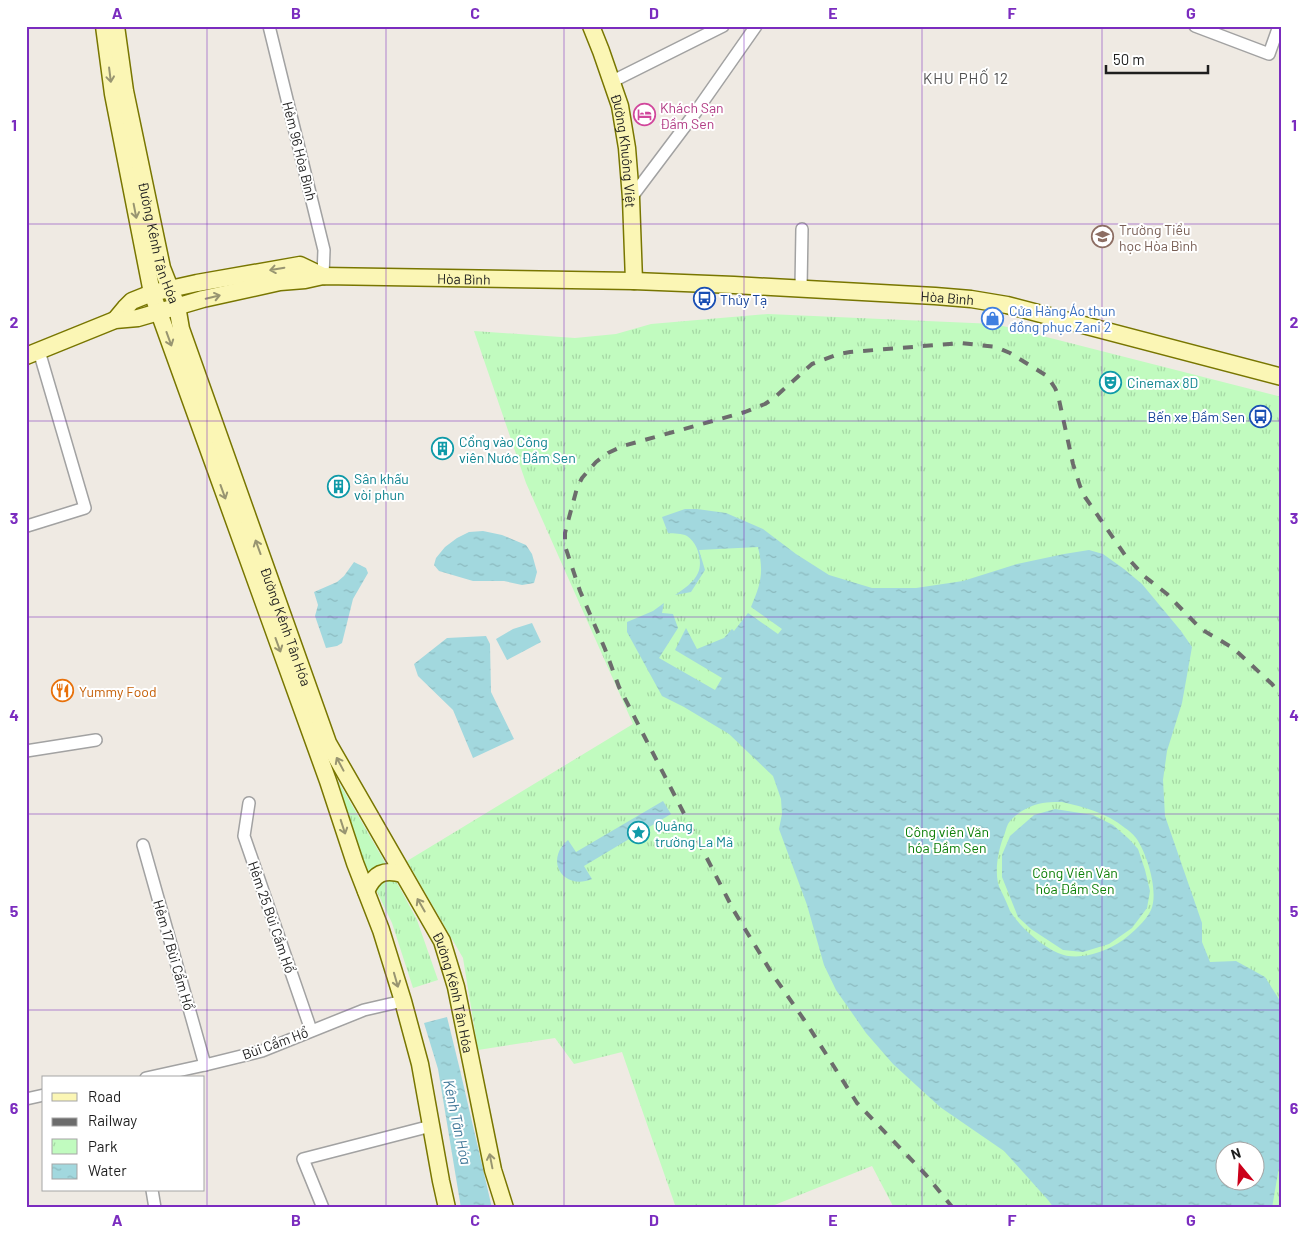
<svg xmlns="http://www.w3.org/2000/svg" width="1308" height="1234" viewBox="0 0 1308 1234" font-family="Barlow,sans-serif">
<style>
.park{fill:url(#park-tufts);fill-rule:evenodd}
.water{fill:url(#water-ripples);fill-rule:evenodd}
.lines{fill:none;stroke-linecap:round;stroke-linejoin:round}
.street-casing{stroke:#a2a2a2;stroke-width:14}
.secondary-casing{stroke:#787601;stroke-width:19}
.street{stroke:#fff;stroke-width:11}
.secondary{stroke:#fbf6b5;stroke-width:16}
.rail{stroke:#6c6c6c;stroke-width:4;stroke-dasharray:10 10;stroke-linecap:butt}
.oneway{stroke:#989571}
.grid{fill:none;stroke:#7b2cbf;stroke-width:1;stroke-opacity:0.55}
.labels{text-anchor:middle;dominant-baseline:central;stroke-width:4;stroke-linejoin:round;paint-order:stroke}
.hotel-label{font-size:14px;fill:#b23c85;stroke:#fff;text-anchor:start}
.street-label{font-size:14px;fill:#1e1e1e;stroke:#fff}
.education-label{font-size:14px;fill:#785e54;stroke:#fff;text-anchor:start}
.transit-label{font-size:14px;fill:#164399;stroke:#fff;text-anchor:start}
.shop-label{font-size:14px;fill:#366cbe;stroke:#fff;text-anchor:start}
.culture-label{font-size:14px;fill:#0d838f;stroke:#fff;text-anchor:start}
.food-label{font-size:14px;fill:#c56008;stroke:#fff;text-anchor:start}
.park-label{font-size:14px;fill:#0d7f08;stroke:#fff}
.neighbourhood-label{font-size:15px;letter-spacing:1px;fill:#515151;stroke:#fff}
.water-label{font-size:15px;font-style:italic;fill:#3f7798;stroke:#fff}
.neatline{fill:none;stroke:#7b2cbf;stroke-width:2}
.grid-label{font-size:16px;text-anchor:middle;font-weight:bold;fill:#7b2cbf}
</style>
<defs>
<pattern id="park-tufts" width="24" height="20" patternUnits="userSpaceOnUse" patternTransform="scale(1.25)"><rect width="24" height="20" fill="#c1fbbf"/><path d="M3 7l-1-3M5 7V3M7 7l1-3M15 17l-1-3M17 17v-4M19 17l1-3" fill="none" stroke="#a5d7a4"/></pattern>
<pattern id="water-ripples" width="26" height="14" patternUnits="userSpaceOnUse" patternTransform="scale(1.25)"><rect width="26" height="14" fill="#a2d8de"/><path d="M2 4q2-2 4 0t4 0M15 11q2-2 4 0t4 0" fill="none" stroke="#8bb9be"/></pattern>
</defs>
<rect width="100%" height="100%" fill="#efeae3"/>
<g class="park">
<path d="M768,314l227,10 287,73v811h-388l-22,-42 -105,42h-91l-54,-156 -48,12 -19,-26 -77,12 -15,-92 -56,-97 226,-137 -107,-241 -52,-152 101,7 41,-4 35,-10zM1226,1152h30v30h-30z"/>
<path d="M331,769l70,121 16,30 21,60 -25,8 -21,-65 -55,-115z"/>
</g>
<g class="water">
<path d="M685,509h12l29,4 37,16 33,25 33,21 43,13h44l47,-7 54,-17 47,-10 25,-4 14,4 21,15 18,15 39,47 11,16 -10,56 -15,48 -4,29 2,36 37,107v19l8,20 26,-1 29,16 17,27v158l-3,5 -7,41h-218l-6,-8 -44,-49 -64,-44 -47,-43 -27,-31 -30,-43 -12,-25 -17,-60 -28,-76 3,-15 -1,-15 -8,-23 -44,-42 -45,-27 -22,-11 -35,-64v-10l26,-11 11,-8 -2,10 11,1 5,14 -19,30 56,32 7,-12 -47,-28 11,-22 11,21 27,-11 8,-9 2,2 14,-18 30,21 4,-5 -31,-22c10,-24 13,-34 7,-60l-59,3 6,20 -14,22 -16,3c9,-6 19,-13 23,-22 5,-11 0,-30 -11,-37 -5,-3 -13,-2 -19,-3l-6,-16zM1062,802c22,5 45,11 63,26 3,2 8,6 11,10 11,15 23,54 15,72 -6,12 -18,22 -28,30 -17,12 -45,22 -65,13 -18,-8 -37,-25 -48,-42 -2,-5 -4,-10 -6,-14 -2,-5 -5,-9 -6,-14 -3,-14 0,-31 5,-45 2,-4 3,-10 5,-14 5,-8 16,-15 24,-18 9,-4 20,-4 30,-4zM1226,1152h30v30h-30z"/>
<path d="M483,531l19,4 24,10 6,9 5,18 -3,11 -12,2 -18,-4h-31l-34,-10 -5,-6 2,-7 9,-11 12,-9 12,-6z"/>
<path d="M354,562l12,6 2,5 -15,26 -11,44 -5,3 -11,2 -11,-32 3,-11 -4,-13 23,-10 7,-6z"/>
<path d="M532,623l9,19 -34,18 -11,-21 17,-10z"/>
<path d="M486,636l4,8 1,48 23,47 -41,19 -20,-48 -35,-34 -4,-12 33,-26z"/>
<path d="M663,801l8,13 -87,52 8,13c-29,12 -48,-19 -24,-39l8,12z"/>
<path d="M1055,809l38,6 20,10 16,14 9,10 7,21 5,21 -3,17 -15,20 -23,16 -26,8 -20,-2 -32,-21 -13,-12 -16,-40v-22l8,-19 24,-21z"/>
<path d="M447,1017l13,53 32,138h-31l-23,-139 -14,-46z"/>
</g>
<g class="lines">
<defs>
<g id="street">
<path d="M269,26l55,224 -1,26"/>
<path d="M1195,26l74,28 10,-28"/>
<path d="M611,82l112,-56"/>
<path d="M631,198l64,-85 61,-87"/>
<path d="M801,288l1,-59"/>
<path d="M27,526l58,-18 -46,-157"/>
<path d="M26,751l70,-11"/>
<path d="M249,803l-5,33 67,194"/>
<path d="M143,845l62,220"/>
<path d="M146,1078l59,-13 57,-14 102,-41 39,-9"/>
<path d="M26,1099l18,-4"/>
<path d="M152,1190l3,18"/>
<path d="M323,1208l-20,-49 128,-33"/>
</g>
<g id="secondary">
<path d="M104,26l9,68 39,199 176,488 27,82 26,67 22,71 17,63 21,117 6,27"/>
<path id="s1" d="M116,26l9,65 37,177 15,38 4,23 147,414 114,198 14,46 37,183 12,38"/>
<path id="s2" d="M591,26l10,25 19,55 7,42 4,50 3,83"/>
<path d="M115,320l10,-12 7,-7 20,-8 45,-10 103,-18 23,11"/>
<path id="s3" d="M26,356l89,-36 23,-2 65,-19 77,-17 25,-2 18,-4 311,5 100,4 201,11 36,3 36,6 275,72"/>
<path d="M366,891c9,-18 17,-22 37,-17"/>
</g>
</defs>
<use href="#street" class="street-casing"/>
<use href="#secondary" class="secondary-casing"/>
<use href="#street" class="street"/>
<use href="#secondary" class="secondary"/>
<path class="rail" d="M953,1208l-27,-33 -69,-72 -50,-79 -34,-49 -39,-64 -115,-224 -14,-38 -25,-58 -15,-45v-13l2,-8 10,-37 5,-10 14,-16 12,-9 15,-7 122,-34 20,-8 9,-6 38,-34 27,-10 11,-2 111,-9 35,4 14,6 37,23 8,12 3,7 15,69 7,22 5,11 40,58 19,21 23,18 34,35 32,19 39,36 10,13"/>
</g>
<defs><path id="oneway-shaft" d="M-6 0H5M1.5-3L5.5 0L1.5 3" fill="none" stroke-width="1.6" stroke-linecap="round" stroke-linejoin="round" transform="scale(1.25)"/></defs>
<g class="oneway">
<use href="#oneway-shaft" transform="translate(110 75) rotate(83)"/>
<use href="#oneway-shaft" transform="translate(135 211) rotate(79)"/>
<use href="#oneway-shaft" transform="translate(277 269) rotate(170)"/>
<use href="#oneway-shaft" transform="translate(213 297) rotate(-13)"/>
<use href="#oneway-shaft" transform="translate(169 339) rotate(70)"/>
<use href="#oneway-shaft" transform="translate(223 492) rotate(70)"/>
<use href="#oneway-shaft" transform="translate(258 547) rotate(-110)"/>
<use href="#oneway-shaft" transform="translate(278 645) rotate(70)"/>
<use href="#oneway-shaft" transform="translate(340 764) rotate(-118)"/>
<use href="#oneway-shaft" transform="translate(343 827) rotate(72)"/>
<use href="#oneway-shaft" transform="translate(421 905) rotate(-120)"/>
<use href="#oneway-shaft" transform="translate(396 980) rotate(74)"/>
<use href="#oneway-shaft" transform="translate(491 1161) rotate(-101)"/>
</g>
<path class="grid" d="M207,26v1182M386,26v1182M564,26v1182M744,26v1182M922,26v1182M1102,26v1182M26,224h1256M26,421h1256M26,617h1256M26,814h1256M26,1010h1256"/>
<defs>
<symbol id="hotel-ring" viewBox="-11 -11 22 22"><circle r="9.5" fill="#fff" stroke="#d1479c" stroke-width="1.5"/><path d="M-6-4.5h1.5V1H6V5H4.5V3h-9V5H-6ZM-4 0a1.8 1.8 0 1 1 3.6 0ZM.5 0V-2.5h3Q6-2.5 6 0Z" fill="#d1479c"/></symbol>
<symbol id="school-ring" viewBox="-11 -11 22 22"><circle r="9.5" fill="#fff" stroke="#8d6e63" stroke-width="1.5"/><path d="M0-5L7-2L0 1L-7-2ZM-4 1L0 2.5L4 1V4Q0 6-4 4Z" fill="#8d6e63"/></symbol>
<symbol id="bus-ring" viewBox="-11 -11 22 22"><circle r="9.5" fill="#fff" stroke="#1a4fb4" stroke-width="1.5"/><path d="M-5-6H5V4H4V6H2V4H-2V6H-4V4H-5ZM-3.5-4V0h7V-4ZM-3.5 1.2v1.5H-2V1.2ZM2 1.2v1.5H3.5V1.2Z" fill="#1a4fb4"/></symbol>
<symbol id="shop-ring" viewBox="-11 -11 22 22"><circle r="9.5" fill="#fff" stroke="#3f7fe0" stroke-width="1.5"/><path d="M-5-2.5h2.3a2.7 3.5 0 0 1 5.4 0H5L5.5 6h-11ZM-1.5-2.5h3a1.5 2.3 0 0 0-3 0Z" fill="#3f7fe0"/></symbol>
<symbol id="theatre-ring" viewBox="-11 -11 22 22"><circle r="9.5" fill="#fff" stroke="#0f9aa8" stroke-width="1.5"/><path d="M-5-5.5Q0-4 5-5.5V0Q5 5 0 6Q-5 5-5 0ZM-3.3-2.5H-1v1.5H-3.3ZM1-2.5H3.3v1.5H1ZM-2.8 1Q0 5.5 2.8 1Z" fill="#0f9aa8"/></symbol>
<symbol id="building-ring" viewBox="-11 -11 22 22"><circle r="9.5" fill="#fff" stroke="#0f9aa8" stroke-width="1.5"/><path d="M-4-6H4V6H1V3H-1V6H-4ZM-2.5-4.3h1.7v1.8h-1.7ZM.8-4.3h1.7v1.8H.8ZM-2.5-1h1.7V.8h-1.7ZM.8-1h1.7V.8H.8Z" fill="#0f9aa8"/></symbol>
<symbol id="restaurant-ring" viewBox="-11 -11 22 22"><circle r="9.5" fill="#fff" stroke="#e8710a" stroke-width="1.5"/><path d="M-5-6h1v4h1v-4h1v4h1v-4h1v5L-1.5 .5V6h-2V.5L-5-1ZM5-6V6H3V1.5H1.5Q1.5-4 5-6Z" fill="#e8710a"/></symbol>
<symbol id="sight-ring" viewBox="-11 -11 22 22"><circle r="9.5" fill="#fff" stroke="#0f9aa8" stroke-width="1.5"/><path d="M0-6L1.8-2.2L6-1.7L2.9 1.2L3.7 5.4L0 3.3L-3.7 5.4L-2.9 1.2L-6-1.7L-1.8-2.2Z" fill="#0f9aa8"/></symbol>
</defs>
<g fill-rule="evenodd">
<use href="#hotel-ring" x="632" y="102" width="25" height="25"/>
<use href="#school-ring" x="1090" y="224" width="25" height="25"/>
<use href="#bus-ring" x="692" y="286" width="25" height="25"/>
<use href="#shop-ring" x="980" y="306" width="25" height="25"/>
<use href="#theatre-ring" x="1098" y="370" width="25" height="25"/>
<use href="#bus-ring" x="1248" y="404" width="25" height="25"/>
<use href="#building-ring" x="430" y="436" width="25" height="25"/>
<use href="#building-ring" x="326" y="474" width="25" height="25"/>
<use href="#restaurant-ring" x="50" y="678" width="25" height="25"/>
<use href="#sight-ring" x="626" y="820" width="25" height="25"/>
</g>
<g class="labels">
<g class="hotel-label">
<text x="660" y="107">Khách Sạn<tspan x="660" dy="16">Đầm Sen</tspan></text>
</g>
<g class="street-label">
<text transform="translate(300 151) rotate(76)">Hẻm 96 Hòa Bình</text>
<text stroke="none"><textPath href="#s2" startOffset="130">Đường Khuông Việt</textPath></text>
<text stroke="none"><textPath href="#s1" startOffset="221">Đường Kênh Tân Hóa</textPath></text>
<text stroke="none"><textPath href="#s3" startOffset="450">Hòa Bình</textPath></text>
<text stroke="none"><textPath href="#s3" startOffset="934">Hòa Bình</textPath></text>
<text stroke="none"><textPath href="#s1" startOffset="626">Đường Kênh Tân Hóa</textPath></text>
<text transform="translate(272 917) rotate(71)">Hẻm 25 Bùi Cầm Hổ</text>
<text transform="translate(174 955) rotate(74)">Hẻm 17 Bùi Cẩm Hổ</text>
<text stroke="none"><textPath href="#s1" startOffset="1031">Đường Kênh Tân Hóa</textPath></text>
<text transform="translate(275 1043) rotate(-20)">Bùi Cẩm Hổ</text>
</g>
<g class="education-label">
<text x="1119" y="229">Trường Tiểu<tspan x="1119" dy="16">học Hòa Bình</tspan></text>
</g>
<g class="transit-label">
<text x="720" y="299">Thủy Tạ</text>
<text x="1245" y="416" text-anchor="end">Bến xe Đầm Sen</text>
</g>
<g class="shop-label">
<text x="1009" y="310">Cửa Hàng Áo thun<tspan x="1009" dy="16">đồng phục Zani 2</tspan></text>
</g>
<g class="culture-label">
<text x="1127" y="382">Cinemax 8D</text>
<text x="459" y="441">Cổng vào Công<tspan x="459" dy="16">viên Nước Đầm Sen</tspan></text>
<text x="354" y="478">Sân khấu<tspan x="354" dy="16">vòi phun</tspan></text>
<text x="655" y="825">Quảng<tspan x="655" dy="16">trường La Mã</tspan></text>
</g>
<g class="food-label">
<text x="79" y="691">Yummy Food</text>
</g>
<g class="park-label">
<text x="947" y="831">Công viên Văn<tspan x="947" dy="16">hóa Đầm Sen</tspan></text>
<text x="1075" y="872">Công Viên Văn<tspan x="1075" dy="16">hóa Đầm Sen</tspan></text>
</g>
<g class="neighbourhood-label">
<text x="966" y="78">KHU PHỐ 12</text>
</g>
<g class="water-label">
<text transform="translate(458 1122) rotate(78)">Kênh Tân Hóa</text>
</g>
</g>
<rect width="1308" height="1234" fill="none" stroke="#ffffff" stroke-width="55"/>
<rect x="42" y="1076" width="162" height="115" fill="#ffffff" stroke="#a5a5a5"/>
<rect x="52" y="1093" width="25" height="8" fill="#fbf6b5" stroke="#a5a5a5"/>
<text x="88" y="1102" font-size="15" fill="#1e1e1e">Road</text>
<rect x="52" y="1118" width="25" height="8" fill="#6c6c6c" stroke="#a5a5a5"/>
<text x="88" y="1126" font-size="15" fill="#1e1e1e">Railway</text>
<rect x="52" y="1139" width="25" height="15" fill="url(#park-tufts)" stroke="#a5a5a5"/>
<text x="88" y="1152" font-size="15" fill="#1e1e1e">Park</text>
<rect x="52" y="1164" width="25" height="15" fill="url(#water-ripples)" stroke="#a5a5a5"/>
<text x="88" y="1176" font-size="15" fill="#1e1e1e">Water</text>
<g transform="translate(1240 1166) rotate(342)"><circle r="24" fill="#ffffff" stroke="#a5a5a5"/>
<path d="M0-4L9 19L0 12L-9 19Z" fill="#cb001a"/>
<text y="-8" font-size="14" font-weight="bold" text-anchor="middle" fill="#1e1e1e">N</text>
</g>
<path d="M1106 65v8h102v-8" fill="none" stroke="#1e1e1e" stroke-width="2.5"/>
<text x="1113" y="65" font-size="15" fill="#1e1e1e" stroke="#ffffff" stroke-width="4" paint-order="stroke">50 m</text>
<rect x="28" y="28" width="1252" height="1178" class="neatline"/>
<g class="grid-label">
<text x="117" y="19">A</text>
<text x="296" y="19">B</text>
<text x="475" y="19">C</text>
<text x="654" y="19">D</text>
<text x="833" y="19">E</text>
<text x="1012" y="19">F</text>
<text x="1191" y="19">G</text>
<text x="14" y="131">1</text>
<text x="1294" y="131">1</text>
<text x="14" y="328">2</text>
<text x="1294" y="328">2</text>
<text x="14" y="524">3</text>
<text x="1294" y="524">3</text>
<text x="14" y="721">4</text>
<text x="1294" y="721">4</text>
<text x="14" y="917">5</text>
<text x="1294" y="917">5</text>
<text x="14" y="1114">6</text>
<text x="1294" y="1114">6</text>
<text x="117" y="1226">A</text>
<text x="296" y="1226">B</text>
<text x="475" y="1226">C</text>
<text x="654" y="1226">D</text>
<text x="833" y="1226">E</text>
<text x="1012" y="1226">F</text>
<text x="1191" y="1226">G</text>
</g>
</svg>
